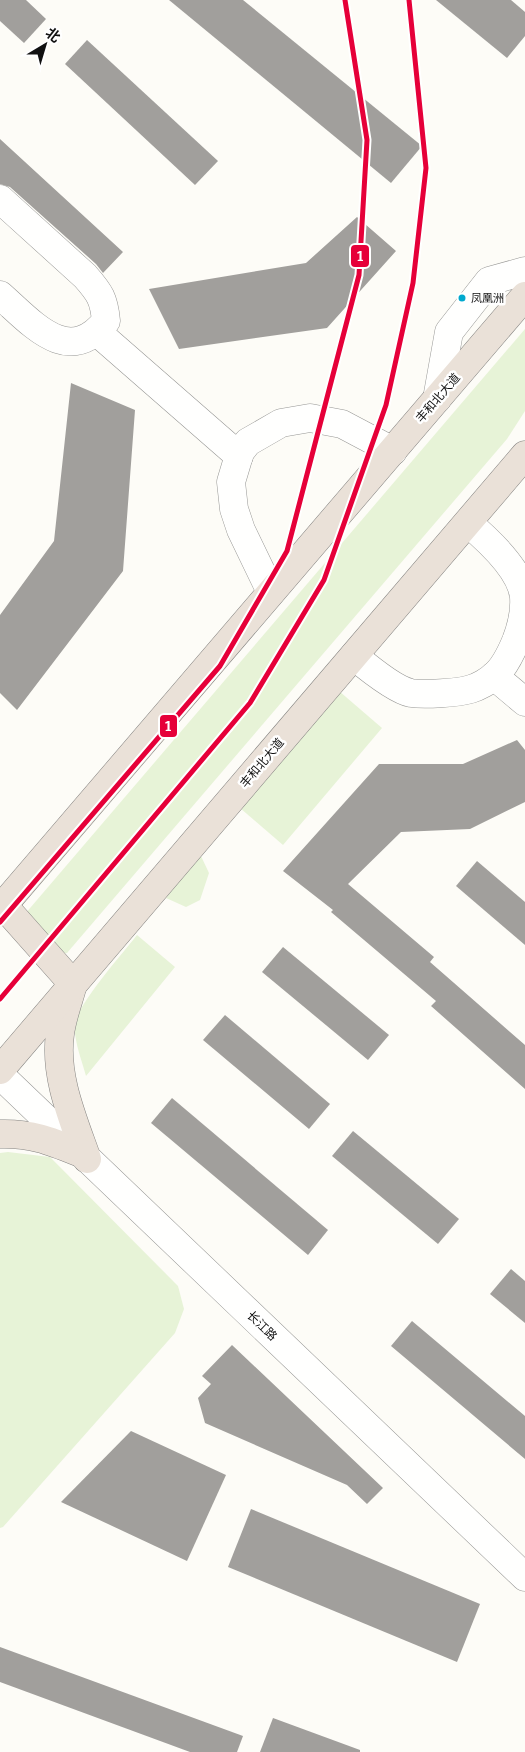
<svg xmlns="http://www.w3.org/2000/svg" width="525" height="1752" viewBox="0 0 525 1752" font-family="Bitter,'Noto Sans SC',serif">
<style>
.green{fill:#e7f3d7}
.building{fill:#a19f9c}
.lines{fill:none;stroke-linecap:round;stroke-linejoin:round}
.minor-casing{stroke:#979795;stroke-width:29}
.highway-casing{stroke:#858482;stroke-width:29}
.minor{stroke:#fffffe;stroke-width:28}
.highway{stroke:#eae1d8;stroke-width:28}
.metro-1-casing{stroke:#fff;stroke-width:9}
.metro-1{stroke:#e60039;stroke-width:5}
.bus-dot{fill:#00a9ce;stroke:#fff;stroke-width:2}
.labels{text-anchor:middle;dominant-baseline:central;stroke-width:5;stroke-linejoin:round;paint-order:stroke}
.bus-label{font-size:11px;fill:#111;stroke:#fff;text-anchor:start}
.street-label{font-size:12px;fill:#111;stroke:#fff}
.line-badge{stroke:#fff;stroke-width:2}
.badge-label{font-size:14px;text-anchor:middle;font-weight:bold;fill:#fff}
</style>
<rect width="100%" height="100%" fill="#fdfcf7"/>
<g class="green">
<path d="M525,329v82l-18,28 -440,514 -12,2 -36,-34z"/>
<path d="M339,691l43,37 -99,117 -43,-37z"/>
<path d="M200,854l9,19 -9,27 -14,7 -20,-9z"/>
<path d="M137,935l38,32 -89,109c-4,-15 -13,-37 -11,-53 3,-19 48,-70 62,-88z"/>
<path d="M8,1152l42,5 128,129 6,23 -9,24 -172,194 -3,1v-375z"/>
</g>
<g class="building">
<path d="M0,0h26l20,19 -22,24 -24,-22z"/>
<path d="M169,0h74l179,146 -31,37z"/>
<path d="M436,0h75l14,12v24l-18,22z"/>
<path d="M87,40l131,121 -23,24 -130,-121z"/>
<path d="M0,139l123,113 -20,21 -7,-9 -86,-77 -10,-3z"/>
<path d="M357,217l39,34 -69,77 -148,21 -30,-60 157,-26z"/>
<path d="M71,383l64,27 -12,161 -106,139 -17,-17v-78l54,-74z"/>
<path d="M517,740l8,10v52l-55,27 -69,3 -53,52 86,73 -4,5 95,83v44l-94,-83 5,-5 -105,-89 2,-2 -50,-39 96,-107h84z"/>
<path d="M477,861l48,41v43l-69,-59z"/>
<path d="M283,947l106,88 -21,25 -106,-88z"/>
<path d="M225,1015l105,89 -21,25 -106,-89z"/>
<path d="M172,1098l156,132 -20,25 -157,-132z"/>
<path d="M353,1131l106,88 -21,25 -106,-88z"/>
<path d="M511,1269l14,12v42l-35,-29z"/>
<path d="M412,1321l113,95v43l-134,-113z"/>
<path d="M232,1345l151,143 -16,16 -20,-19 -142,-62 -7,-25 13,-14 -9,-8z"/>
<path d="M131,1431l95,44 -39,86 -126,-59z"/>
<path d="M251,1509l229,95 -23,58 -229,-95z"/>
<path d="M0,1647l243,89 -6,16h-47l-190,-70z"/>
<path d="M273,1718l87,32v2h-100z"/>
</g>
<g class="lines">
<defs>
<g id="minor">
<path d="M0,199l85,77c15,17 19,23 21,45 -38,47 -74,2 -106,-26"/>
<path d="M97,332l142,124"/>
<path d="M437,399l12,-67 40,-51 36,-10"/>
<path d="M271,592l-30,-62 -7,-21 -3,-27 9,-30 8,-10 33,-19 29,-5 32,6 51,27"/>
<path d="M354,656c12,10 41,34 57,37 13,2 47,0 60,-4 7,-2 18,-8 23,-13 10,-8 17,-23 22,-35 5,-13 9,-30 8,-44 -3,-27 -37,-58 -56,-74"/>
<path d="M494,676l31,26"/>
<path d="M0,1075l525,502"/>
</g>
<g id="highway">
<path d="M0,906l3,-1 70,79c-4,16 -11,33 -13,50 -6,42 13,85 27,125"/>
<path d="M0,909l525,-613"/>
<path d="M0,1070l525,-615"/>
<path d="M0,1134c33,-1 53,8 83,20"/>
</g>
</defs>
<use href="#minor" class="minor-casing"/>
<use href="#highway" class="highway-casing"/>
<use href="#minor" class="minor"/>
<use href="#highway" class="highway"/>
<defs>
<g id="metro-1">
<path d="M0,922l220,-256 67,-115 72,-276 8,-135 -22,-140"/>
<path d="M0,999l250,-296 74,-123 62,-175 27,-122 13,-115 -17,-168"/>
</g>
</defs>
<use href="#metro-1" class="metro-1-casing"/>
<use href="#metro-1" class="metro-1"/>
</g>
<circle class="bus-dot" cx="462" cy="298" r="4.5"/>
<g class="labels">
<g class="bus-label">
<text x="471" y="298">凤凰洲</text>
</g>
<g class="street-label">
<text transform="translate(438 398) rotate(-49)">丰和北大道</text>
<text transform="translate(262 763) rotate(-50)">丰和北大道</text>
<text transform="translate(262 1326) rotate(44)">长江路</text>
</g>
</g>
<g class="line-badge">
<rect x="350" y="244" width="20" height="24" rx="5" fill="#e60039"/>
<rect x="159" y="714" width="19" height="24" rx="5" fill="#e60039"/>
</g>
<g class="badge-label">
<text x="360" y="261">1</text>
<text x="168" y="731">1</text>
</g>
<g transform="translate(45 45) rotate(38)" stroke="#ffffff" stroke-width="4" paint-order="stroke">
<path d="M0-4L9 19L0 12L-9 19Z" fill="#111111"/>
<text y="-8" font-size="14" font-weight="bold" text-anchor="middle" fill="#111111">北</text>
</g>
</svg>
